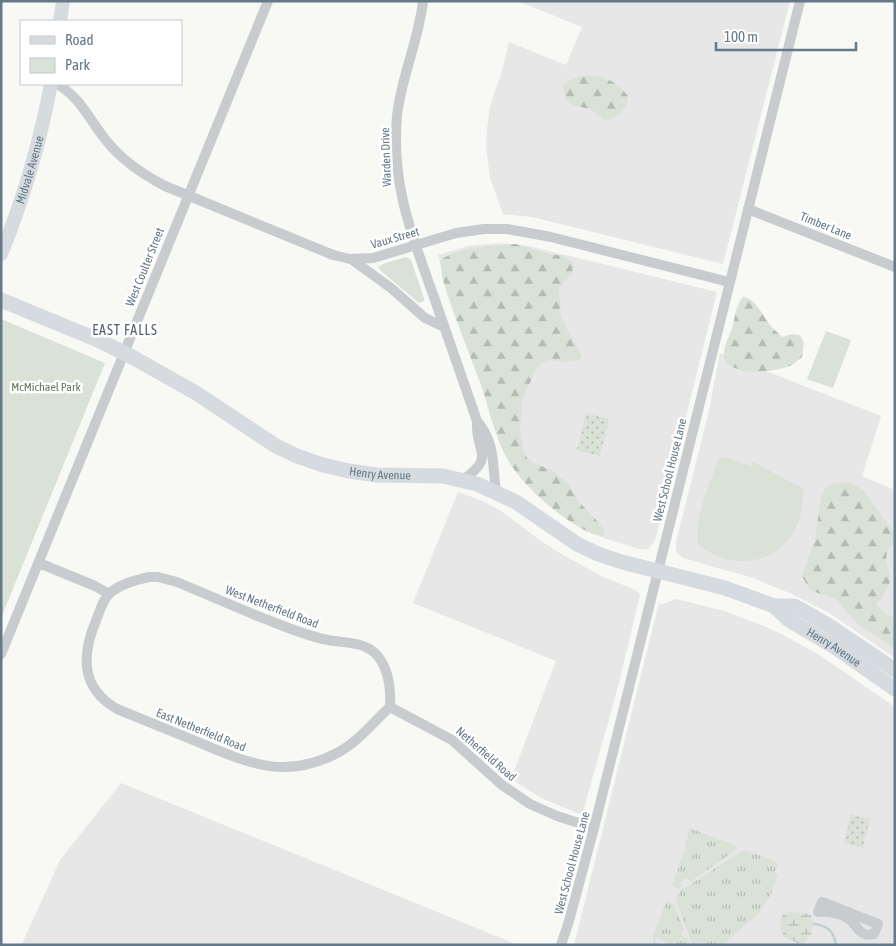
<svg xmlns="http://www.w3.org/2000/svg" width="896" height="946" viewBox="0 0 896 946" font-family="'Asap Condensed',sans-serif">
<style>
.built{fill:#e6e7e6}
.grass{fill:url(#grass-tufts)}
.forest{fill:url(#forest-firs)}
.wetland{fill:url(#wetland-marsh)}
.park{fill:#dae1d6}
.garden{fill:url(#garden-dots)}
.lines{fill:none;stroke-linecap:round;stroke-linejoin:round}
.stream{stroke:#c1cdd2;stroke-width:2.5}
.street{stroke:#c8cccf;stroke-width:10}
.secondary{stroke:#d6dbdf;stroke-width:14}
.primary{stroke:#d6dbdf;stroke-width:15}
.labels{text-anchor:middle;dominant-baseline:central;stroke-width:5;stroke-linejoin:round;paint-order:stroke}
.street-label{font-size:12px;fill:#647989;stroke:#fff}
.park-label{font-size:12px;fill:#667a60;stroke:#fff}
.neighbourhood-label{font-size:14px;letter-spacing:1px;fill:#53626d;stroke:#fff}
</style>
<defs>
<pattern id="grass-tufts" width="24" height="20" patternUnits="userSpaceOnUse" patternTransform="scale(1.25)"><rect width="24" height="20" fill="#dae1d6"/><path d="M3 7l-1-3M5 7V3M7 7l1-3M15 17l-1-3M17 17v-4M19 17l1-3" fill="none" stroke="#b4bbb3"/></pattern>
<pattern id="forest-firs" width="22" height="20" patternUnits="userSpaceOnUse" patternTransform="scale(1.25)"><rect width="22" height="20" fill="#dae1d6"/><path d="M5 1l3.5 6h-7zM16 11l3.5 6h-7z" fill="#b4bbb3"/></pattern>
<pattern id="wetland-marsh" width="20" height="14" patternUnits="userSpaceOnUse" patternTransform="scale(1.25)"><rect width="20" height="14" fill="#dae1d6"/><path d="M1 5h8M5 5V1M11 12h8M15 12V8" fill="none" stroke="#b4bbb3"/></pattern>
<pattern id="garden-dots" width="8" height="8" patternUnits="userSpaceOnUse" patternTransform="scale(1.25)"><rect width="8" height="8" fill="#dae1d6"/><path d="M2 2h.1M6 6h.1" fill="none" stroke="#b4bbb3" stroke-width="1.8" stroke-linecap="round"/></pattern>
</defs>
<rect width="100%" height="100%" fill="#f8f8f5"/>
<g class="built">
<path d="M518,1h272l-67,263 -191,-47 -29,-3 -13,-36 -4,-32 1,-16 3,-24 12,-35 7,-29 57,23 16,-38z"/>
<path d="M502,243l27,3 188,46 -62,249 -7,8 -6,1 -38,-12 -34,-17 -75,-104 -57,-162 30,-9z"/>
<path d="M720,353l161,63 -19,60 33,14v168l-64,-44 -39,-20 -39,-16 -70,-20 -7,-6v-10l32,-127z"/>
<path d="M458,492l25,9 18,10 40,30 22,14 38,21 35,14 4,5 -22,92 -36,128 -41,-17 -30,-19 45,-118 -143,-58z"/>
<path d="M676,599l48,12 40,15 21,10 33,18 77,53v238h-321l85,-342 3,1z"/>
<path d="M121,783l199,81 198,81h-500l4,-1 38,-84z"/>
</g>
<g class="grass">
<path d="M690,828l44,17 3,4 -47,33 -2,-3h-4l-4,4 2,4 -3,2 -7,-3 13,-37 3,-16z"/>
<path d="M744,850l5,1 27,11 2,4 -3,7 3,2 -7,19 -12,19 -36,32h-30l-17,-43 4,-11z"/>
<path d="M667,901l7,3 10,26 -3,1 2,6h4l3,8h-22l-1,-3 -7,-2 -3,-4 -3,9 -1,-10z"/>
</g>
<g class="forest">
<path d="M580,76c22,-1 34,3 48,20 -1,14 -10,22 -23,24l-15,-11 -18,-4 -6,-6 -3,-13 5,-5z"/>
<path d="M516,244l32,10 16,2 9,6 -1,13 -7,5 -6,10 2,27 20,38 -2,5 -13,2 -18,-2 -11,7 -15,34 -2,30 3,19 4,8 7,5 17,7 15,11 15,23 23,24 1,5 -3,3c-13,-1 -26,-11 -37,-18 -21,-15 -39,-31 -54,-53 -13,-19 -21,-51 -28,-74 -13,-37 -29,-73 -40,-111 -2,-6 -1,-12 -3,-18 8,-14 60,-17 76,-18z"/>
<path d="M743,297c12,1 18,16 25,25 3,6 10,10 14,15l10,-3 8,1 4,8 -2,14c-4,3 -8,7 -12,9 -15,6 -63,12 -66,-11 -1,-8 5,-18 8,-26 3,-11 3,-22 11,-32z"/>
<path d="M839,482l12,1 12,7 30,41 2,13 -5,2c-9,16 1,21 0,35 -1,8 -9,17 -14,24l10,9 9,4v32l-11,-9 -25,-16 -24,-26 -25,-9 -7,-12v-5l12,-33 6,-44 6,-10z"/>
</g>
<path class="wetland" d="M792,912l18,2c7,13 2,21 -8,31l-18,-8c-3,-8 -5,-15 -1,-23z"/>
<g class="park">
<path d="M406,257l5,3 13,38v3l-5,2 -39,-33 -2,-3 5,-3z"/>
<path d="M1,319l104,44 -104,255z"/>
<path d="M826,331l25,9 -18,48 -26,-9z"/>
<path d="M725,457l26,9 2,-4 47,25 4,3c-3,10 -1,20 -5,30 -16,45 -66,53 -101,24 -4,-28 12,-58 20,-85z"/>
</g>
<g class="garden">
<path d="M586,413l23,6 -9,37 -23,-6z"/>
<path d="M851,814l19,5 -7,29 -19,-5z"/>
</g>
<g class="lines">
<path class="stream" d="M814,924c13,1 20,7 22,21"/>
<g class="street">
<path d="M423,1c-4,39 -22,76 -26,115 -6,70 15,119 38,184 14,40 28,81 42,121 19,23 15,43 19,70"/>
<path d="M57,84c23,13 32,35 48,55 16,21 37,35 60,47l168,69 17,4 23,-1 83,-25 28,-4h23l44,8 178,45"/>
<path d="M748,209l147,58"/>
<path d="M351,259l40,29 34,30 19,9"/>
<path d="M463,480c34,-25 12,-26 14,-59"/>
<path d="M39,563l56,23 14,8"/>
<path d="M149,577h9l19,5c26,11 52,22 78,33 24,9 47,20 73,25 16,3 33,1 47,13 14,14 16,35 15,54 -17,15 -31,34 -51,45 -53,29 -91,11 -141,-10 -27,-11 -54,-22 -81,-33 -38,-22 -35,-56 -20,-91 3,-8 6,-19 13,-25 10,-9 25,-13 39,-16z"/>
<path d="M1,654l267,-653"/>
<path d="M390,707l62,33 50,45 28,19 27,12 37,12"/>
<path d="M822,902l56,22 -4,10c-14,4 -16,-8 -25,-15 -9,-6 -20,-8 -31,-7z"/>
<path d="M561,945l8,-24 25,-93 206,-827"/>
</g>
<g class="secondary">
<path d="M60,21l3,-20"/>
<path id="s1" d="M1,254c23,-56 39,-112 50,-170"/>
</g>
<g class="primary">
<path id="s2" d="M1,300l97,40 36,18 62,35 80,53 21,10 26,9 26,6 28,4 66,1 34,8 39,18 61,42 21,10 24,8 103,26 49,18 15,14 46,27 60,42"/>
<path d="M774,606h20l8,4 29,17 64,43"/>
</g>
</g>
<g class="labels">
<g class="street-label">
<text transform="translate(386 157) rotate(-92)">Warden Drive</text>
<text stroke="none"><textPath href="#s1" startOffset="89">Midvale Avenue</textPath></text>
<text transform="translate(826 226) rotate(22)">Timber Lane</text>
<text transform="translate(395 238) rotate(-16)">Vaux Street</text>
<text transform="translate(145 267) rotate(-68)">West Coulter Street</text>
<text transform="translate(670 470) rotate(-76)">West School House Lane</text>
<text stroke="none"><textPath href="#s2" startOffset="421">Henry Avenue</textPath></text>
<text transform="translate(272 607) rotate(21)">West Netherfield Road</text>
<text stroke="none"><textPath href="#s2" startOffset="916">Henry Avenue</textPath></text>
<text transform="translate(201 730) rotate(22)">East Netherfield Road</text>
<text transform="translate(486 754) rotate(41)">Netherfield Road</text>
<text transform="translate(572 863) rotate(-75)">West School House Lane</text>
</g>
<g class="park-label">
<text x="46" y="387">McMichael Park</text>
</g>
<g class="neighbourhood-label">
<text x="125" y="330">EAST FALLS</text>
</g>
</g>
<rect width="896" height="946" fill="none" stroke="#647989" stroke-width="5"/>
<rect x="20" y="20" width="162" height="65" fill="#ffffff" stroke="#c1c9d0"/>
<rect x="30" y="36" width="25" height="8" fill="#d6dbdf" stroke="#c1c9d0"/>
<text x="65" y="45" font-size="15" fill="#647989">Road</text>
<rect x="30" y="58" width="25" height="15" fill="#dae1d6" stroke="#c1c9d0"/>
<text x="65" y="70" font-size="15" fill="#647989">Park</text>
<path d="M716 42v8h140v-8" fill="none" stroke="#647989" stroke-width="2.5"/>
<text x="724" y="42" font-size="15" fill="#647989" stroke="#ffffff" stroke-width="4" paint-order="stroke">100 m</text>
</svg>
